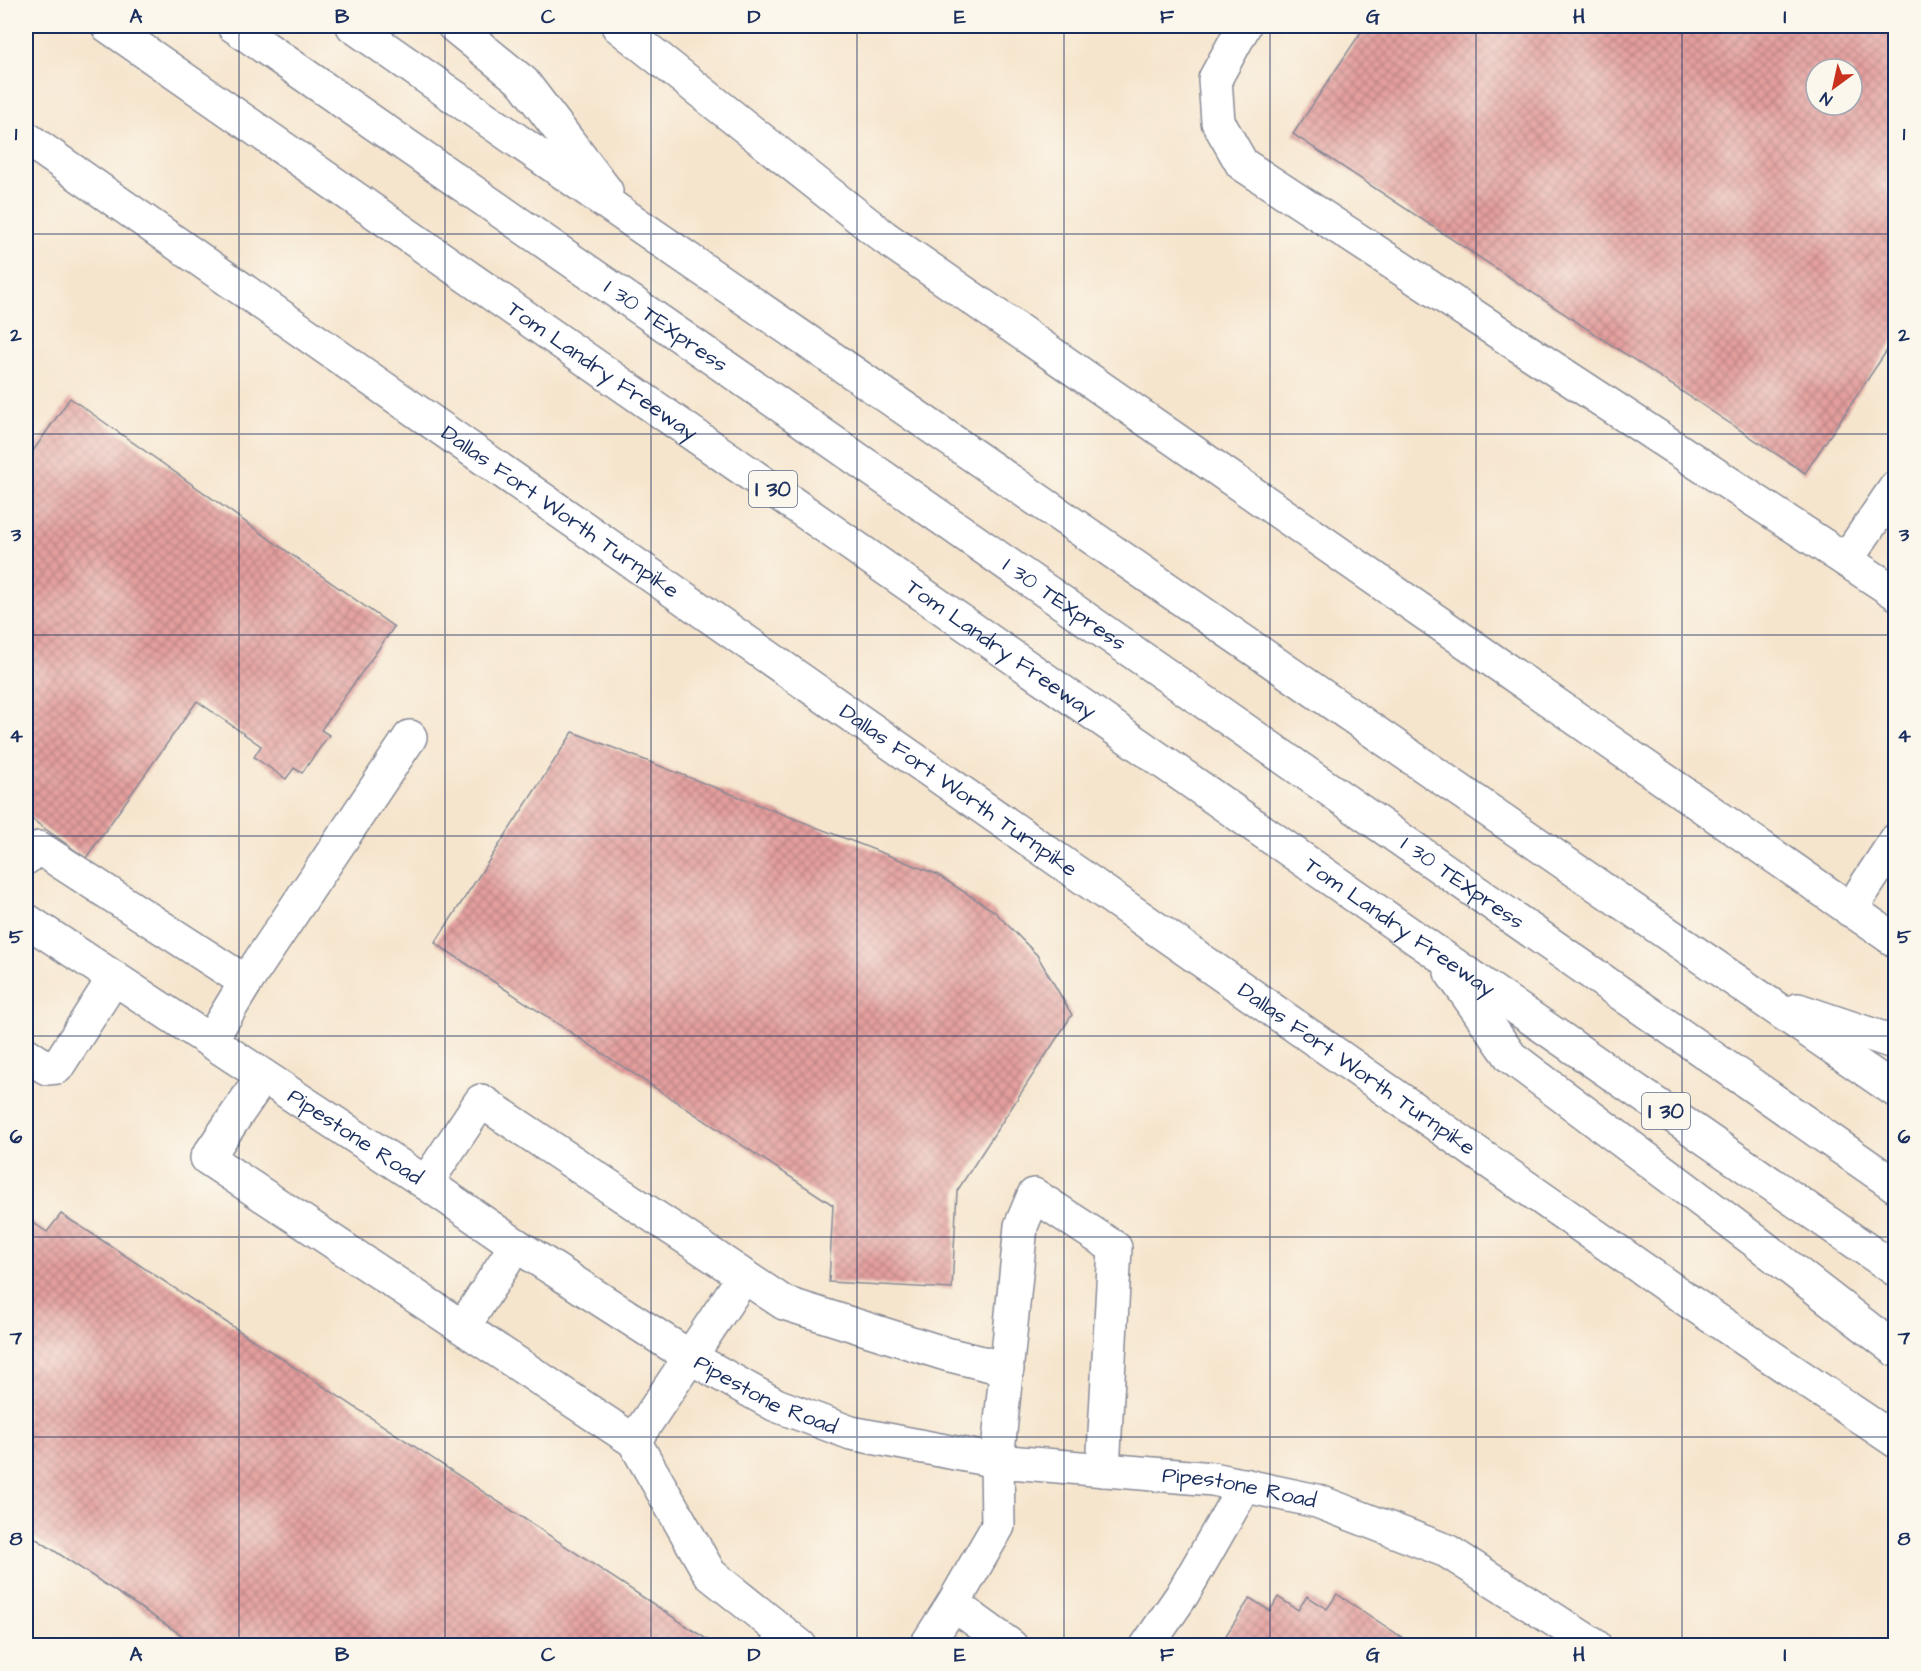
<svg xmlns="http://www.w3.org/2000/svg" width="1921" height="1671" viewBox="0 0 1921 1671" font-family="'Architects Daughter',sans-serif">
<style>
.building{fill:url(#building-cross-hatch);fill-rule:evenodd}
.lines{fill:none;stroke-linecap:round;stroke-linejoin:round}
.minor-casing{stroke:#888a96;stroke-width:36}
.major-casing{stroke:#888a96;stroke-width:36}
.highway-casing{stroke:#888a96;stroke-width:36}
.minor{stroke:#fff;stroke-width:33}
.major{stroke:#fff;stroke-width:33}
.highway{stroke:#fff;stroke-width:33}
.grid{fill:none;stroke:#1b2f5e;stroke-width:1.5;stroke-opacity:0.55}
.labels{text-anchor:middle;dominant-baseline:central;stroke-width:5;stroke-linejoin:round;paint-order:stroke}
.shield{fill:#fbf7ec;stroke:#5e6b89;stroke-width:1.5}
.shield-label{font-size:21px;font-weight:bold;fill:#1b2f5e}
.street-label{font-size:22px;fill:#1b2f5e;stroke:#fbf7ec}
.neatline{fill:none;stroke:#1b2f5e;stroke-width:2}
.grid-label{font-size:20px;text-anchor:middle;font-weight:bold;fill:#1b2f5e}
</style>
<defs>
<pattern id="building-cross-hatch" width="8" height="8" patternUnits="userSpaceOnUse" patternTransform="scale(1.5)"><rect width="8" height="8" fill="#e49f9d"/><path d="M0 0l8 8M0 8l8-8" fill="none" stroke="#b88283"/></pattern>
</defs>
<rect width="100%" height="100%" fill="#fbf7ec"/>
<filter id="ink" filterUnits="userSpaceOnUse"><feTurbulence type="fractalNoise" baseFrequency=".0167" numOctaves="2"/><feDisplacementMap in="SourceGraphic" scale="12" xChannelSelector="R" yChannelSelector="G"/><feConvolveMatrix kernelMatrix="1 2 1 2 8 2 1 2 1" color-interpolation-filters="sRGB"/></filter>
<filter id="wash" filterUnits="userSpaceOnUse"><feTurbulence type="fractalNoise" baseFrequency=".008" numOctaves="4" result="noise"/><feDisplacementMap in="SourceGraphic" scale="24" xChannelSelector="R" yChannelSelector="G"/><feGaussianBlur stdDeviation="1.35" result="paint"/><feColorMatrix in="noise" values="0 0 0 0 0 0 0 0 0 0 0 0 0 0 0 0 0 1.4 0 .05"/><feComposite in="paint" operator="in"/></filter>
<g filter="url(#wash)">
<rect width="100%" height="100%" fill="#f6e5cd"/>
<g id="blocks">
<g class="building">
<path d="M1365,26h531v311l-91,136 -512,-339zM1816,69h36v36h-36z"/>
<path d="M70,398l324,229 -73,103 8,5 -27,38 -8,-5 -8,11 -32,-22 7,-11 -64,-45 -111,157 -60,-43v-354z"/>
<path d="M573,732l363,142 58,37 43,44 35,60 -115,176 -5,98 -123,-7 4,-77 -398,-262z"/>
<path d="M61,1214l33,21 623,411h-519l-172,-114v-314l21,14z"/>
<path d="M1337,1594l78,52h-196l31,-48 20,13 8,-14 20,13 9,-14 20,13z"/>
</g>
</g>
</g>
<g filter="url(#ink)">
<use href="#blocks" fill-opacity="0" stroke="#888a96" stroke-width="1.5"/>
<g class="lines">
<defs>
<g id="minor">
<path d="M1244,26l-29,53 3,43 24,42 654,429"/>
<path d="M1846,560l50,-73"/>
<path d="M26,858l13,-10 207,134 -36,59"/>
<path d="M1850,910l46,-70"/>
<path id="s1" d="M26,920l400,263 90,62 174,112 86,48 75,28 146,28 216,18 104,22 130,50 148,95"/>
<path d="M246,982l164,-245"/>
<path d="M26,1054l21,14 10,-1 57,-89"/>
<path d="M263,1076l-56,82 427,283 76,133 90,72"/>
<path d="M426,1183l55,-82 303,202 162,51 61,15"/>
<path d="M464,1326l52,-81"/>
<path d="M634,1441l110,-165"/>
<path d="M953,1604l58,42"/>
<path d="M926,1646l27,-42 45,-78 -1,-65 24,-235 13,-31 81,53 -12,222"/>
<path d="M1147,1646l35,-51 63,-110"/>
</g>
<g id="major">
<path d="M618,26l266,211 1012,704"/>
<path id="s2" d="M26,138l1664,1164 206,139"/>
</g>
<g id="highway">
<path id="s3" d="M108,26l1329,927 459,317"/>
<path id="s4" d="M234,26l546,379 1116,781"/>
<path d="M353,26l271,189 1272,876"/>
<path d="M454,26l69,56 83,109"/>
<path d="M1451,972l60,85 243,183 142,110"/>
<path d="M1798,1010l98,33"/>
</g>
</defs>
<use href="#minor" class="minor-casing"/>
<use href="#major" class="major-casing"/>
<use href="#highway" class="highway-casing"/>
<use href="#minor" class="minor"/>
<use href="#major" class="major"/>
<use href="#highway" class="highway"/>
</g>
</g>
<path class="grid" d="M239,26v1620M445,26v1620M651,26v1620M857,26v1620M1064,26v1620M1270,26v1620M1476,26v1620M1682,26v1620M26,234h1870M26,434h1870M26,635h1870M26,836h1870M26,1036h1870M26,1237h1870M26,1437h1870"/>
<g class="labels">
<g class="shield">
<rect x="749" y="471" width="48" height="36" rx="4.5"/>
<rect x="1642" y="1093" width="48" height="36" rx="4.5"/>
</g>
<g class="shield-label">
<text x="773" y="489">I 30</text>
<text x="1666" y="1111">I 30</text>
</g>
<g class="street-label">
<text stroke="none"><textPath href="#s4" startOffset="526">I 30 TEXpress</textPath></text>
<text stroke="none"><textPath href="#s3" startOffset="603">Tom Landry Freeway</textPath></text>
<text stroke="none"><textPath href="#s2" startOffset="652">Dallas Fort Worth Turnpike</textPath></text>
<text stroke="none"><textPath href="#s4" startOffset="1012">I 30 TEXpress</textPath></text>
<text stroke="none"><textPath href="#s3" startOffset="1089">Tom Landry Freeway</textPath></text>
<text stroke="none"><textPath href="#s2" startOffset="1138">Dallas Fort Worth Turnpike</textPath></text>
<text stroke="none"><textPath href="#s4" startOffset="1498">I 30 TEXpress</textPath></text>
<text stroke="none"><textPath href="#s3" startOffset="1575">Tom Landry Freeway</textPath></text>
<text stroke="none"><textPath href="#s2" startOffset="1624">Dallas Fort Worth Turnpike</textPath></text>
<text stroke="none"><textPath href="#s1" startOffset="394">Pipestone Road</textPath></text>
<text stroke="none"><textPath href="#s1" startOffset="880">Pipestone Road</textPath></text>
<text stroke="none"><textPath href="#s1" startOffset="1366">Pipestone Road</textPath></text>
</g>
</g>
<rect width="1921" height="1671" fill="none" stroke="#fbf7ec" stroke-width="66"/>
<g transform="translate(1834 87) rotate(213)"><circle r="28" fill="#fbf7ec" stroke="#a1a7b3" stroke-width="1.5"/>
<path d="M0-4.5L10 22L0 15L-10 22Z" fill="#c8321e"/>
<text y="-9" font-size="16" font-weight="bold" text-anchor="middle" fill="#1b2f5e">N</text>
</g>
<rect x="33" y="33" width="1855" height="1605" class="neatline"/>
<g class="grid-label">
<text x="136" y="23">A</text>
<text x="342" y="23">B</text>
<text x="548" y="23">C</text>
<text x="754" y="23">D</text>
<text x="960" y="23">E</text>
<text x="1167" y="23">F</text>
<text x="1373" y="23">G</text>
<text x="1579" y="23">H</text>
<text x="1785" y="23">I</text>
<text x="16" y="140">1</text>
<text x="1904" y="140">1</text>
<text x="16" y="341">2</text>
<text x="1904" y="341">2</text>
<text x="16" y="541">3</text>
<text x="1904" y="541">3</text>
<text x="16" y="742">4</text>
<text x="1904" y="742">4</text>
<text x="16" y="943">5</text>
<text x="1904" y="943">5</text>
<text x="16" y="1143">6</text>
<text x="1904" y="1143">6</text>
<text x="16" y="1344">7</text>
<text x="1904" y="1344">7</text>
<text x="16" y="1545">8</text>
<text x="1904" y="1545">8</text>
<text x="136" y="1661">A</text>
<text x="342" y="1661">B</text>
<text x="548" y="1661">C</text>
<text x="754" y="1661">D</text>
<text x="960" y="1661">E</text>
<text x="1167" y="1661">F</text>
<text x="1373" y="1661">G</text>
<text x="1579" y="1661">H</text>
<text x="1785" y="1661">I</text>
</g>
</svg>
